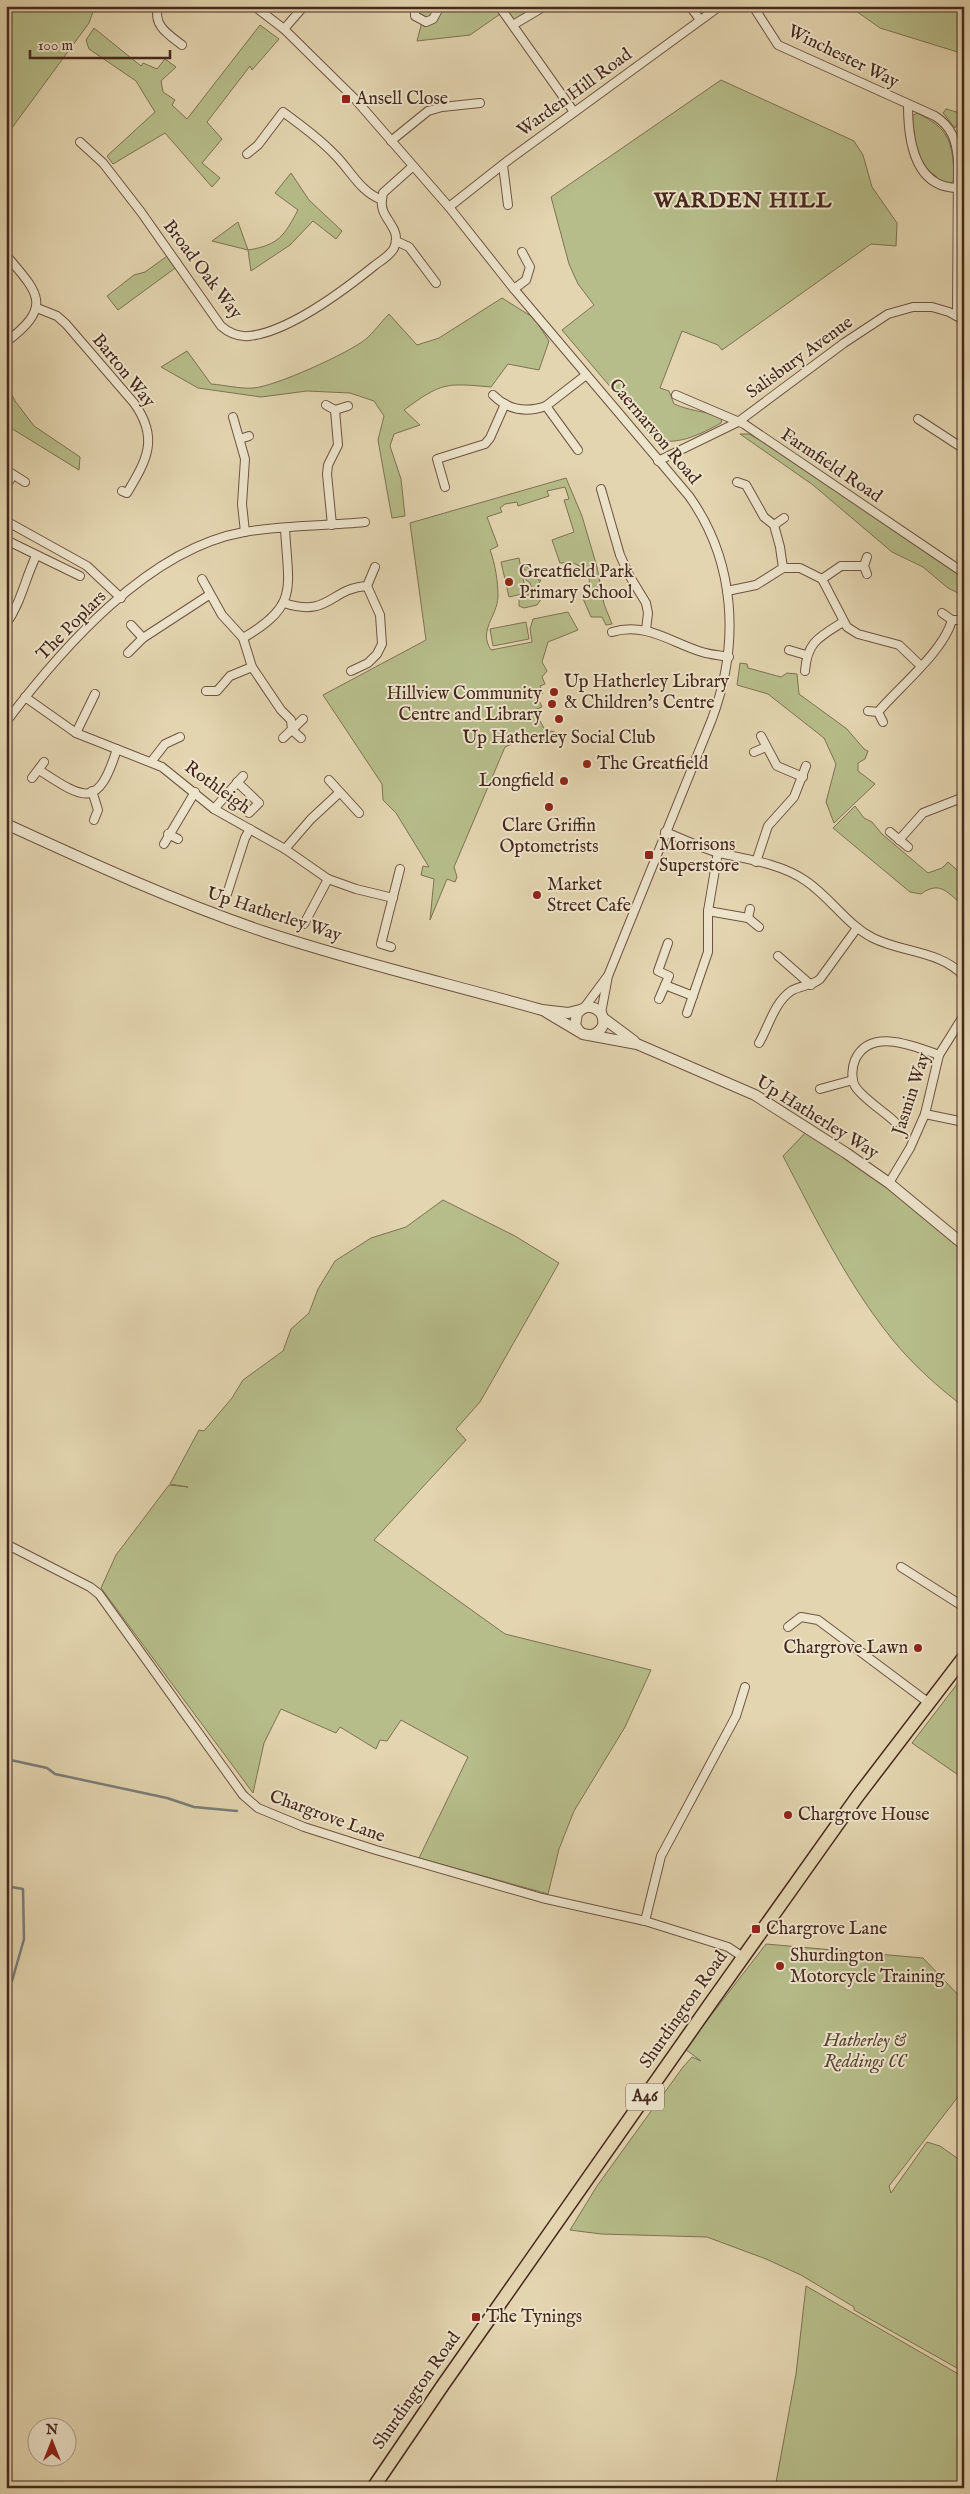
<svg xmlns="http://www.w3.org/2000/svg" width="970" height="2494" viewBox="0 0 970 2494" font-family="'IM FELL English',serif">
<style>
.green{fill:#b6bd8a;stroke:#7e7254}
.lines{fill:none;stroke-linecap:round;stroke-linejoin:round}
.stream{stroke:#787d79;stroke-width:2.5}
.minor-casing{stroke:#6d5342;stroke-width:10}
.tertiary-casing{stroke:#6d5342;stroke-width:12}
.primary-casing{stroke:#46281d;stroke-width:15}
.minor{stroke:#ede4cc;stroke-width:8}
.tertiary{stroke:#ede4cc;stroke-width:10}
.primary{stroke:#e3d5b0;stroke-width:12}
.poi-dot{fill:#8f2418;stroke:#ede4cc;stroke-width:2}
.labels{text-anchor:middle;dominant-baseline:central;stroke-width:4;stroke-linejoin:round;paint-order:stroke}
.shield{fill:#ede4cc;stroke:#786052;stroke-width:1}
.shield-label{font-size:16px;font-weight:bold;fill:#46281d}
.street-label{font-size:18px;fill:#46281d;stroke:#ede4cc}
.poi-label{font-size:18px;fill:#46281d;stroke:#ede4cc;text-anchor:start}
.park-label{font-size:18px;font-style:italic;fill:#5c4633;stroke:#ede4cc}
.district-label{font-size:22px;font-weight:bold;letter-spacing:1px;fill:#46281d;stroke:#ede4cc}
</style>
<rect width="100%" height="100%" fill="#e3d5b0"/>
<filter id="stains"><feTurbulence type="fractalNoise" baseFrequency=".004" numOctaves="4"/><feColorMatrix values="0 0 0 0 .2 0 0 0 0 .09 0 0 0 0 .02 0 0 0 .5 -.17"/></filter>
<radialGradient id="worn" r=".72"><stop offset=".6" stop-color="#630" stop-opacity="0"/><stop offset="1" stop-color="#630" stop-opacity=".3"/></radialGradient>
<g class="green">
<path d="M6,6h89l-6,17 -83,113z"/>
<path d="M415,6h125l-27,19 -10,-13 -33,23 -53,6 5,-19z"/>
<path d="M849,6h115v48l-84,-26z"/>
<path d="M260,25l19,14 -27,31 -2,-4 -43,56 15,17 -20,24 18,15 -8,9 -47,-54 -52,31 -6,-8 48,-44 -19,-31 -47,-32 -3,-9 8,-12 47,38 2,-3 14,6 8,-10 11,8 -15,14 2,11 12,8 -3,5 15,14z"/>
<path d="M721,80l133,61 9,14 9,32 25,36 -1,23 -25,-2 -149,106 -4,-5 -36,-14 -22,57 9,3 5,13c14,6 29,8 45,11l3,4 -1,4c-18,10 -48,26 -68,14l-91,-107 32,-25 -16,-21 -9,-20 -18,-67z"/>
<path d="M946,109l18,5 -9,14 -12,-15z"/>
<path d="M917,113c34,16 36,31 37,67l-3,3 -5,1 -9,-5 -1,-3c-26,-17 -17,-34 -26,-59z"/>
<path d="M291,173l18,27 33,31 -6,8 -23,-18 -23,24 -39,26 -3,-21 -36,-9 26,-19 10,28c31,-5 36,-14 50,-40l-23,-17z"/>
<path d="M170,254l8,12 -60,44 -11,-14 27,-21 11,-3z"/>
<path d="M502,298l32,20 15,23 -10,29 -31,-6 -17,23c-45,-4 -49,-5 -87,23l16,15 -26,9 -4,12 11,33 4,37 -13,2 -14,-78 6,-24 -10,-15 -24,-8 -43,-2 -46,6 -63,-9 -37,-21 26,-16 24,33c14,1 29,5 42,4 21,-1 96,-35 113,-49 7,-6 15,-17 23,-25l28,31 22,-7z"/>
<path d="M6,383l9,18 19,25 46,31 -1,13 -73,-45z"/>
<path d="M740,434h9l27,16 188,127v19l-16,-8 -25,-21 -31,-15 -79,-67z"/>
<path d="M566,478l16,38 15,51 7,37 8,20 -6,1 -4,-8h-11l-10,-23c10,-7 11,-16 3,-26l-13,-6 -11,1 -8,-23 22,-8 -10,-32 5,-1 -4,-12 -18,4 2,5 -31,10 -1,-4 -12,2 -5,4 2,4 -15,5 11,29 -8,4c5,13 8,31 8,47 -1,20 -20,33 -7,53l41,-8 -2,-13 3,-10 35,-7 10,18 -30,12 -6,20 5,9 -5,6 3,7 -5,2 3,7 -6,3 5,11 -8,3 11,20 10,2 -2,12 -21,-9 -27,12 -51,120 3,10 -2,5 -8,-3 -17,41 4,-41 -13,-4 2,-9 6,1 -33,-54 -13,-13 -1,-16 -59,-89 103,-55 -16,-117z"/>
<path d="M519,558l7,35 -17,4 -8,-35z"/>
<path d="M524,565l8,6 8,1 -2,8h3l-2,3 3,15 -5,7 -13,3 -5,-2v-7l10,-5 3,-5 -2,-6 -4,-3 -1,-4 3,-1 -1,-5h-3z"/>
<path d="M526,622l3,17 -36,7 -3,-17z"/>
<path d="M740,663l7,1 1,4 33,9 6,-4 10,1 2,20 48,35 17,20 4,2 -3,8 -7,4v8l17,13 -41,39 -8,-21 10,-38 -12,-26 -56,-44 -31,-9z"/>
<path d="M855,806l9,12 8,4 10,12 46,39 14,-5 6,-6 16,14v30c-15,-11 -23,-27 -43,-12l-11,-2 -77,-64z"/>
<path d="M809,1129l155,116v162c-26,-20 -51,-42 -72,-68 -45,-56 -76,-120 -109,-183z"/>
<path d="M443,1200l72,36 44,27 -79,139 -24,27 10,11 -92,100 131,94 146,36 -26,57 -51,84 -15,38 -11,45 -129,-36 49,-101 -67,-37 -14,21 -7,-1 -4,9 -36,-22 -4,6 -55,-24 -17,34 -11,50 -152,-205 15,-33 53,-70 19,2 -18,-3 29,-54 5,1 28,-33 11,-18 40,-29 8,-22 18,-16 9,-24 17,-28 36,-23 35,-11z"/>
<path d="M964,1675v104l-52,-36z"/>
<path d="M766,1944l157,14 41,43v88l-75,97 2,7 36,-51 13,4 24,17v209l-110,-62v-3l-53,-32 -35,-16 -59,-22 -106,-3 -31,-4 27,-44 86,-119 9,-10 9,4 -16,-12z"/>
<path d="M806,2286l154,89 4,25v88h-189l21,-114z"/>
</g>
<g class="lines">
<g class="stream">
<path d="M6,1759l41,9 8,6 112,24 27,9 43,4"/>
<path d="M6,1886l17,3 1,50 -12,42 -6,1"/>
</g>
<defs>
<g id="minor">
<path d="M158,6c-5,20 10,28 24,39"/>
<path d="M254,6l30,23 71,70 94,108 65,82 175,207c47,66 51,148 23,223l-104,257 -7,37"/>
<path d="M415,6v10l11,6 7,-3 7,-13"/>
<path d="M499,6l75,106"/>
<path d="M690,6l10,14"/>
<path d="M753,6l25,39 157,71c17,11 21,24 23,43l-1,157"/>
<path d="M513,25l32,-19"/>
<path d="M284,29l20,-23"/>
<path d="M908,105c0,34 6,82 49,83"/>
<path d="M391,141l37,-30 14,-4 38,-4"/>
<path d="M80,142l23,21 38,49 80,114c8,7 17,11 28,10 40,-4 94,-45 125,-70 6,-5 16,-10 20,-18 9,-21 -15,-29 -12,-48 -21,-8 -30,-27 -45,-43 -16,-17 -35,-31 -54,-45l-25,33 -11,9"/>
<path d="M503,165l5,40"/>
<path d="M382,200l1,-7 29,-26"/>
<path d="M449,207l61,-48 210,-153"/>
<path d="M396,241l13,6 27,36"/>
<path d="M6,255c32,38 48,51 0,87"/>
<path d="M514,289l12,-9 4,-13 -8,-15"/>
<path d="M37,308l20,8 9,8 68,79c26,36 12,58 -7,90l-5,-2"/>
<path d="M493,395c15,15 33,18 53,11l40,-31"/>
<path d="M676,395l68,29 220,149"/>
<path d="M326,405l9,5 3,35 -10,20 -1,9 5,51"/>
<path d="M546,406l32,44"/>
<path d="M335,410l13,-4"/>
<path d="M233,417l12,42 -3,45 3,28"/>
<path d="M918,419l46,30"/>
<path d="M240,439l9,-3"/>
<path d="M658,461l80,-39 106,-79 44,-29 25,-7h19l17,5 15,8"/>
<path d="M6,470l19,12"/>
<path d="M737,482l9,3 18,32 10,8 6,22 3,21"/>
<path d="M6,486l7,-11"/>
<path d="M445,487l-8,-28 48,-15 5,-6 15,-34"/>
<path d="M601,489l19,66 9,20 17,28 2,10 -2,17"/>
<path d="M6,521l81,45 34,32"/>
<path d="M774,525l10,-7"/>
<path d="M6,540l74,36"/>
<path d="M867,557l-3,9 3,8"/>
<path d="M202,579l20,36 21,23 9,29 29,43 10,10 1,10 9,8"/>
<path d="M822,579l19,-13h23"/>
<path d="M727,591l29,-6 27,-17h17l22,11 25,48 11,7 41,11 22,21"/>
<path d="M284,603c46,15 46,-15 83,-17"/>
<path d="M942,613l10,7h11"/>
<path d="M6,624c15,-21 19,-45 30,-68"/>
<path d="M131,625l12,13"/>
<path d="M612,632c34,-10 58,10 90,20 9,3 18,3 27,5"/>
<path d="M243,638c57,-33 45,-50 42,-110"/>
<path d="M789,650l17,5"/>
<path d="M128,653l15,-15 66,-43"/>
<path d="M351,671l17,-8 9,-9 5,-10 -2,-29 -13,-29 8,-19"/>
<path d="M805,671c2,-29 14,-34 38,-49"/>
<path d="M206,691h11l13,-15 22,-9"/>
<path d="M25,697l51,36 86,34 52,42 71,40 43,30 28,10 37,9"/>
<path d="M868,711l10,1 5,10"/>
<path d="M878,712c21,-25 66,-61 74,-92"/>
<path d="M6,722c56,-74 142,-173 238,-190 39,-7 81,-6 121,-10"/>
<path d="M76,733l19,-39"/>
<path d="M761,736l16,30 26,11"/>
<path d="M283,738l20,-19"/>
<path d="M754,752l12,-5"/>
<path d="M151,762l14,-18 15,-7"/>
<path d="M39,770c46,30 59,39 78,-21"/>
<path d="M32,778l12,-16"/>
<path d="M329,780l30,33"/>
<path d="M237,782l22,21 -10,10"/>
<path d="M92,791l6,19 -4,10"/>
<path d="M214,809l29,-33"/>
<path d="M665,832c18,7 36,16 54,21 28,6 63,11 87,28 25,17 40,43 67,57 30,15 66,12 91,38"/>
<path d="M890,832l18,15"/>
<path d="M168,834l10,5"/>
<path d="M899,840l24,-27 41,-16"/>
<path d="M164,844l31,-52"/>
<path d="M285,849l26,-30 28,-26"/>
<path d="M756,862l12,-36 26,-29 12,-31"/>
<path d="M227,894l18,-56 5,-9"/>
<path d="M708,911l40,7 11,9"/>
<path d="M748,918l2,-9"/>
<path d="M304,924l24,-45"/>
<path d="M391,947l-10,-3 19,-75"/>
<path d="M778,956l33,29"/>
<path d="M665,985l28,11"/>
<path d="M659,999l10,-23 -11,-5 10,-28"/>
<path d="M584,1008l23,-31"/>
<path d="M687,1013l21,-61v-41l10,-59"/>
<path d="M759,1043c10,-17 15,-40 32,-52 10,-6 21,-5 29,-12l37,-51"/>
<path d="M820,1089l33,-9"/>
<path d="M925,1114l39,8"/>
<path d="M895,1122c-10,-10 -33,-24 -40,-36 -4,-7 -3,-19 0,-26 15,-33 59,-14 84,-5"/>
<path d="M889,1183l21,-35 15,-34 14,-59 25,-40"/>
<path d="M6,1544l84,43 9,7 144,201 15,13 46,19 72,23 166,48 103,23 83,26 15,10"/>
<path d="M901,1567l63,40"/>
<path d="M788,1627l13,-10 17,3 111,83"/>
<path d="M645,1921l16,-65 75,-140 9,-29"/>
</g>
<g id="tertiary">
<path d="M6,824c85,39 170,78 259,108 90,30 185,52 277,78l26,3 12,-3"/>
<path d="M546,1012l37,22 54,10 118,51 91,58 43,30 75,62"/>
<path d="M603,1018l31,23"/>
<path d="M579,1031l-4,-6 2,-11c7,-9 16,-9 24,-1 5,10 2,18 -9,22"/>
</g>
<path id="primary" d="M373,2488l70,-103 267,-381 147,-207 107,-140"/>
</defs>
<use href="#minor" class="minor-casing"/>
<use href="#tertiary" class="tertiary-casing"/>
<use href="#primary" class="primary-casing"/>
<use href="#minor" class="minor"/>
<use href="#tertiary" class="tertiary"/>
<use href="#primary" class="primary"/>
</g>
<g class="poi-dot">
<rect x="341" y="94" width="10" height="10" rx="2.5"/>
<circle cx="509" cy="582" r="5"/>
<circle cx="554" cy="692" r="5"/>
<circle cx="552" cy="704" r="5"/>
<circle cx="559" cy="719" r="5"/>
<circle cx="587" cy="764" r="5"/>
<circle cx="564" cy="781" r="5"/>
<circle cx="549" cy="807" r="5"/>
<rect x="644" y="850" width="10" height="10" rx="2.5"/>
<circle cx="537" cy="895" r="5"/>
<circle cx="918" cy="1648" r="5"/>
<circle cx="788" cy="1815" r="5"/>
<rect x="751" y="1924" width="10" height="10" rx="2.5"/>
<circle cx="780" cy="1966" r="5"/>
<rect x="471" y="2312" width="10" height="10" rx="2.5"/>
</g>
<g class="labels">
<rect class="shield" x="626" y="2083.5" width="38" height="27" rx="4"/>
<g class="shield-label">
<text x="645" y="2097">A46</text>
</g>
<g class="street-label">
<text transform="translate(843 57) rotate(26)">Winchester Way</text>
<text transform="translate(575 93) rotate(-36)">Warden Hill Road</text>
<text transform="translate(202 270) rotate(53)">Broad Oak Way</text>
<text transform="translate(800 358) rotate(-36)">Salisbury Avenue</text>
<text transform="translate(123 371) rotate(51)">Barton Way</text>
<text transform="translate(654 432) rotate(50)">Caernarvon Road</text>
<text transform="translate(831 466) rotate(34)">Farmfield Road</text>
<text transform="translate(72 626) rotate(-45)">The Poplars</text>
<text transform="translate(217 788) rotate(36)">Rothleigh</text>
<text transform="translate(274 915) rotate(18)">Up Hatherley Way</text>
<text transform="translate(912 1094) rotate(-72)">Jasmin Way</text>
<text transform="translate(817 1118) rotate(32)">Up Hatherley Way</text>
<text transform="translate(327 1817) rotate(20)">Chargrove Lane</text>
<text transform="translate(684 2010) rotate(-55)">Shurdington Road</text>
<text transform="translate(417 2391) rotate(-55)">Shurdington Road</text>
</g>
<g class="poi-label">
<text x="356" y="99">Ansell Close</text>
<text x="519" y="572">Greatfield Park<tspan x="519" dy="21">Primary School</tspan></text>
<text x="564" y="682">Up Hatherley Library<tspan x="564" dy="21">&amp; Children's Centre</tspan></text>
<text x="542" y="694" text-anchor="end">Hillview Community<tspan x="542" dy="21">Centre and Library</tspan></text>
<text x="559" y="738" text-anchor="middle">Up Hatherley Social Club</text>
<text x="597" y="764">The Greatfield</text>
<text x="554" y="781" text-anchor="end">Longfield</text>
<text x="549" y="826" text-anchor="middle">Clare Griffin<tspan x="549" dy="21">Optometrists</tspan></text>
<text x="659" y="845">Morrisons<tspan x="659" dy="21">Superstore</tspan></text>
<text x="547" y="885">Market<tspan x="547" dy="21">Street Cafe</tspan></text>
<text x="908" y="1648" text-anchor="end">Chargrove Lawn</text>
<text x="798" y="1815">Chargrove House</text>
<text x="766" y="1929">Chargrove Lane</text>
<text x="790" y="1956">Shurdington<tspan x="790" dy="21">Motorcycle Training</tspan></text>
<text x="486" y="2317">The Tynings</text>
</g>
<g class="park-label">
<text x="865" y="2041">Hatherley &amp;<tspan x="865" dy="21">Reddings CC</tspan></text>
</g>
<g class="district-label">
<text x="743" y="201">WARDEN HILL</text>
</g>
</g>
<rect width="970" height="2494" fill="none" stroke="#e3d5b0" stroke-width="25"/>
<rect x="8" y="8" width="955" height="2479" fill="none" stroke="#46281d" stroke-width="2.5"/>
<rect x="12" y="12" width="945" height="2469" fill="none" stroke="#46281d"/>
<g transform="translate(52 2442)"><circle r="24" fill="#ede4cc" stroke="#aa9986"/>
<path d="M0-4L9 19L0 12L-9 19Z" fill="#8f2418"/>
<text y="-8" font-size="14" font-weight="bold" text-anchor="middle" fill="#46281d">N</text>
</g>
<path d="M30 50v8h140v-8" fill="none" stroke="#46281d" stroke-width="2.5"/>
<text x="38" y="50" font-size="15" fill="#46281d" stroke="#ede4cc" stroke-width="4" paint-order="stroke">100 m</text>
<rect width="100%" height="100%" filter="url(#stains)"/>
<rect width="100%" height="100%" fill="url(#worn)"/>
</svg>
